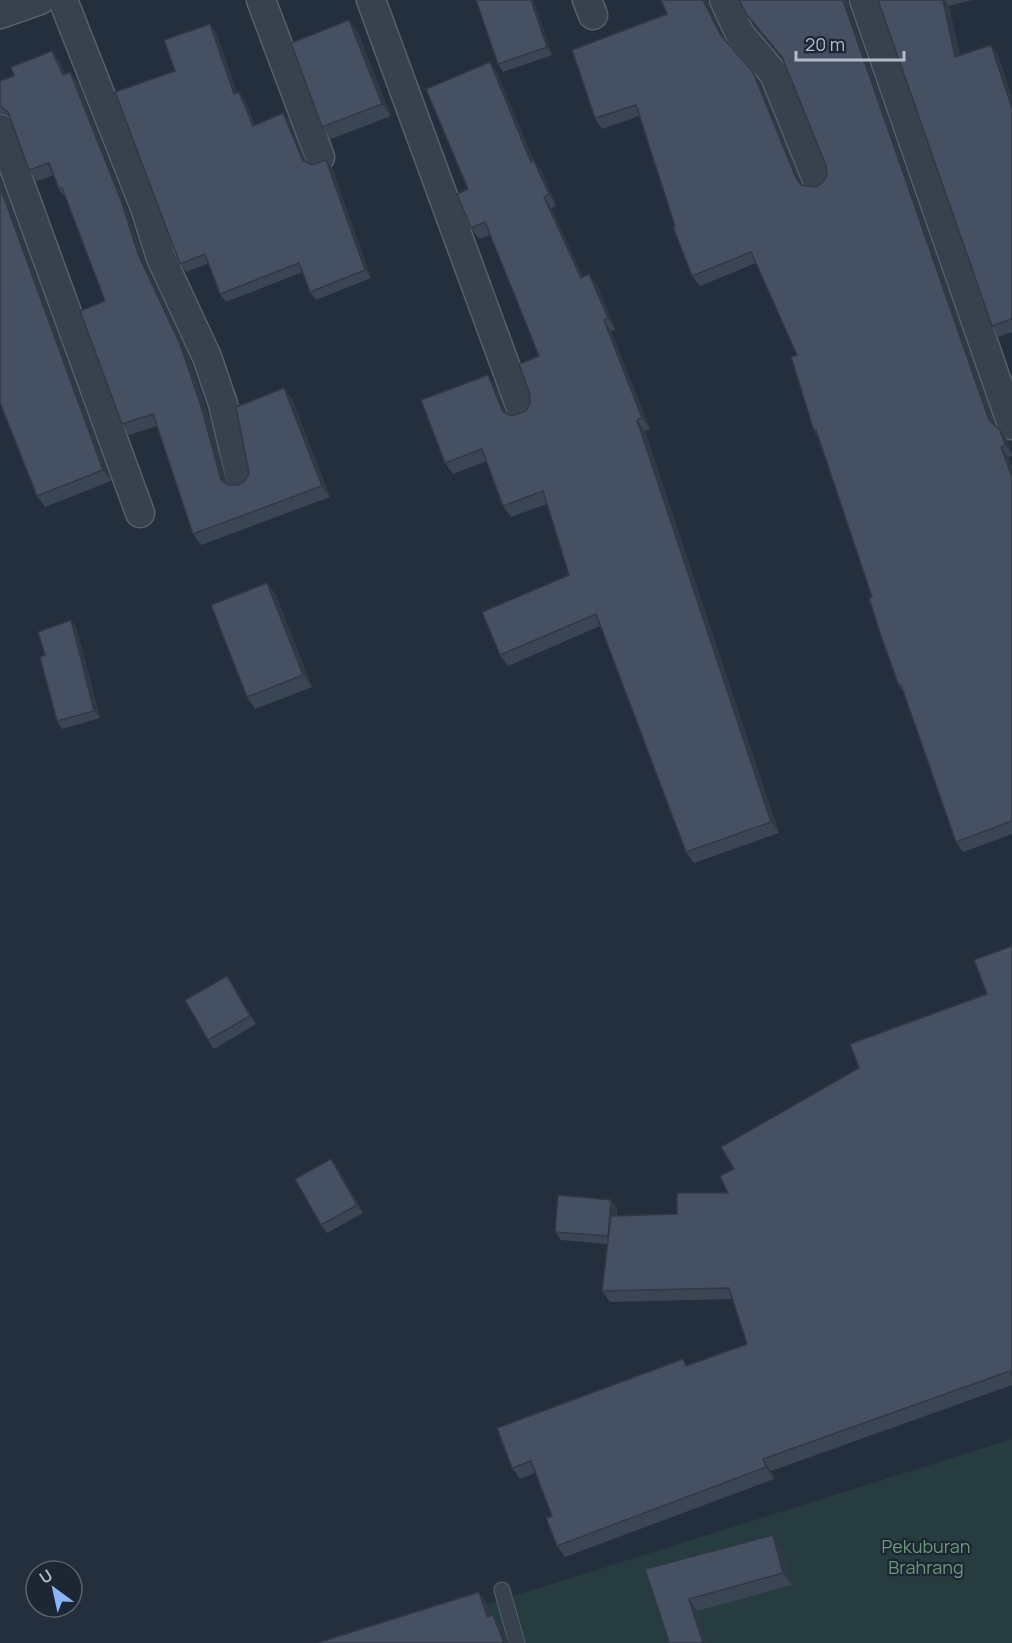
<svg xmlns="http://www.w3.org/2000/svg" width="1012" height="1643" viewBox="0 0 1012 1643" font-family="Manrope,sans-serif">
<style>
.green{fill:#263c3f}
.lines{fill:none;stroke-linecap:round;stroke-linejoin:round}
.lane-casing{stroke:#565f6c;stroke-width:17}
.street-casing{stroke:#565f6c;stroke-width:31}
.lane{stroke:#38414e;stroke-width:15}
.street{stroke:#38414e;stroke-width:28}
.wall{fill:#3b4654}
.shaded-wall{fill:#303945}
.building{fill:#455162;stroke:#303945;stroke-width:1.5}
.labels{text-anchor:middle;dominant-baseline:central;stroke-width:4.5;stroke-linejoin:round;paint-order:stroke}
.park-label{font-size:18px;fill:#6b9a76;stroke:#1d2633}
</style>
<rect width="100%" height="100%" fill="#242f3e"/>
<path class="green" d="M1012,1439v204h-648z"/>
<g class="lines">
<defs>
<path id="lane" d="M502,1590l15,53"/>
<g id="street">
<path d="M63,0l82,208 16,50 46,99 16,47 18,76"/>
<path d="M261,0l59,157"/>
<path d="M371,0l151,411"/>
<path d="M587,0l6,15"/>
<path d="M724,0l16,34 34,40 44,108"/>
<path d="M864,0l148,425"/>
<path d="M0,14l40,-14"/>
<path d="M0,129l140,384"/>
</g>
</defs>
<use href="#lane" class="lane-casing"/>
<use href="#street" class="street-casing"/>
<use href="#lane" class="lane"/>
<use href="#street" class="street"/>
</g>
<g class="wall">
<path d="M533,0l19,55 -49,17 -5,-8z"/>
<path d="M739,0h110l-1,5 147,420 12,15 5,14v2l-4,1 4,11v366l-49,18 -7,-10 -51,-147 -6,-9 -27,-89 -53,-158 -5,-8 -17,-76 -41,-92 -56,23 -8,-10 -53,-160 -37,13 -7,-11 72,-104 42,-7 16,33 28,32 7,11 42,102 14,2 7,-5 4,-7 -1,-9 -43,-106 -29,-35 -7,-10z"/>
<path d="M878,0h94l-23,6 11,50 31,-11 7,10 14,42v235l-13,5 -7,-11z"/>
<path d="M216,32l21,61 8,7 10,25 28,-12 6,8 17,41 6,3 14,-5 6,8 39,110 -55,22 -6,-8 -7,-20 -77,30 -6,-8 -11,-31 -23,9 -6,-8 -5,-193z"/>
<path d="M358,32l33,84 -60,23 -9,-12z"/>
<path d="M52,51l8,11 5,12 13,9 51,131 17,51 42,89 22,66 17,64 11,1 7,-4 4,-8 35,-85 8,11 38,98 -129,48 -8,-11 -36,-108 -28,9 -7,-11 -17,-123 -39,-102 -7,-10 -5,-14 -17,6 -8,-11 -19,-52 -7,-5h-3v-32l14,-5z"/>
<path d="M490,62l7,11 37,88 8,11 14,34 -5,2 32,69 14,8 18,45 -4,1 39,98 -5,2 134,402 -85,30 -8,-11 -86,-226 -92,40 -8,-11 69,-80 -22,-71 -36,13 -8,-11 -16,-45 -34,13 -8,-11 43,-88 7,11 12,28 5,2 14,-5 4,-8 9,-47 -49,-121 -11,4 -8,-11 -3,-39z"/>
<path d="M0,177l111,304 -66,26 -8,-11z"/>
<path d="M267,583l9,12 36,92 -57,22 -8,-12z"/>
<path d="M76,627l24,91 -38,11 -5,-8 -12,-66z"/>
<path d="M1012,946v439l-241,86 3,8 -209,78 -8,-11 -5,-30 -17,-43 -15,6 -8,-11 176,-103 59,-21 -14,-45 -123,3 -8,-11 5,-47 -46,-4 -6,-8 56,-32 6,8v8l60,-2 51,-21 6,-24 253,-175z"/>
<path d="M227,976l29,48 -42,25 -6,-9z"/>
<path d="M337,1167l26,46 -36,20 -6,-8z"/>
<path d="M781,1547l11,38 -95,26 -52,-42z"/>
</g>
<g class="shaded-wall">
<path d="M531,0h2l19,55 -5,-8z"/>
<path d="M703,0h5l1,7 18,37 -7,-10z"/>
<path d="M843,0h6l-1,5 148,425 -7,-10z"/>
<path d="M943,0h2l4,6 14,62 -8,-11z"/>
<path d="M349,20l9,12 33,84 -9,-12z"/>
<path d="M210,24l6,8 24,70 -6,-8z"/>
<path d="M991,45l7,10 14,42v11z"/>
<path d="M52,51l8,11 10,24 -7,-11z"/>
<path d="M490,62l7,11 42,100 -8,-11z"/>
<path d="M70,72l8,11 51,131 17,51 42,89 22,66 19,71 -8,-11 -83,-226z"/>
<path d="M753,72l7,11 43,106 -7,-11z"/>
<path d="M239,92l6,8 13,34 -5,-8z"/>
<path d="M283,113l6,8 20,48 -6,-8z"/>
<path d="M326,160l6,8 39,110 -6,-8z"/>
<path d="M534,161l8,11 14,34 -7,-12z"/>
<path d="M0,177l111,304 -8,-11 -103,-283z"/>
<path d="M544,197l7,11 38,81 -8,-11z"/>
<path d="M589,274l8,11 18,45 -7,-12z"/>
<path d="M604,320l7,11 39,98 -8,-11z"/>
<path d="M488,375l7,11 16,37 -8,-11z"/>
<path d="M284,388l8,11 38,98 -8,-11z"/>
<path d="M637,420l8,11 134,402 -8,-11z"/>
<path d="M1000,430l7,10 5,15 -7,-10z"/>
<path d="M1001,447l7,10 4,11v9z"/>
<path d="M267,583l9,12 36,92 -9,-12z"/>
<path d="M71,620l5,7 24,91 -6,-7z"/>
<path d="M227,976l6,9 23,39 -6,-8z"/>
<path d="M331,1159l6,8 26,46 -6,-8z"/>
<path d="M611,1200l6,8 -3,36 -6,-8z"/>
<path d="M763,1459l8,12 3,8 -8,-12z"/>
<path d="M773,1535l8,12 11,38 -9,-12z"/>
<path d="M479,1592l9,14 9,25 -10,-14z"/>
<path d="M689,1599l8,12 10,32h-4z"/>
<path d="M493,1615l10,14 6,14h-5z"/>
</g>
<g class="building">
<path d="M476,0h55l16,47 -49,17z"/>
<path d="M661,0h42l17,34 33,38 43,106 5,7 15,2 7,-5 4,-7 -1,-9 -44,-109 -35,-42 -8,-15h104l146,420 11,10 5,15 -4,2 11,30v344l-56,21 -55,-157 -2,1 -18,-50 -12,-38 3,-1 -56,-167 -2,1 -23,-74 6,-2 -46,-103 -59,24 -19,-49 2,-1 -39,-121 -41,13 -23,-68 95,-36z"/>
<path d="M878,0h65l12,57 36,-12 21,63v211l-20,7z"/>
<path d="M349,20l33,84 -60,23 -31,-84z"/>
<path d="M210,24l24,70 5,-2 14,34 30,-13 20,48 9,4 14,-5 39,110 -55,22 -11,-29 -79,31 -15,-40 -25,10 -65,-172 60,-21 -11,-31z"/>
<path d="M52,51l11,24 7,-3 52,131 16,51 42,90 22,65 19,71 7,5h10l7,-4 4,-8 -13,-66 48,-19 38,98 -129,48 -40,-120 -31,10 -42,-113 25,-10 -43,-113 -3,1 -10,-26 -20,7 -21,-58 -8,-6v-25l14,-5 -3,-9z"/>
<path d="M490,62l41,100 3,-1 15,33 -5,3 37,81 8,-4 19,44 -4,2 38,98 -5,2 134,402 -85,30 -90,-238 -96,41 -18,-43 87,-37 -26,-84 -40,15 -21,-57 -37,14 -24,-63 67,-25 15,37 9,4 14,-5 4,-8v-8l-11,-31 20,-8 -54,-134 -14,6 -14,-34 11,-5 -42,-100z"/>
<path d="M0,187l103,283 -66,26 -37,-93z"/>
<path d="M267,583l36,92 -56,22 -36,-92z"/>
<path d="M71,620l23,91 -37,10 -17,-64 5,-2 -7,-23z"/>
<path d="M1012,946v430l-2,-5 -247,88 3,8 -209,79 -11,-28 6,-2 -21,-55 -19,7 -15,-40 186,-69 3,7 61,-22 -18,-56 -127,3 9,-75 66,-2v-21h51l-8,-17 14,-7 -13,-22 138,-79 -9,-24 137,-50 -13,-34z"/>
<path d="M227,976l23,40 -42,24 -23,-40z"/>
<path d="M331,1159l26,46 -36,20 -26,-46z"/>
<path d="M558,1195l53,5 -3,36 -53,-4z"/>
<path d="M773,1535l10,38 -94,26 14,44h-37l3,-1 -24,-73z"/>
<path d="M479,1592l8,25 6,-2 11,28h-187z"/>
</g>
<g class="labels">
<g class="park-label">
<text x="926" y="1546">Pekuburan<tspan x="926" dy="21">Brahrang</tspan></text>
</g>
</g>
<g transform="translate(54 1589) rotate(327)"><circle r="28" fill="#1d2633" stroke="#59626f" stroke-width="1.5"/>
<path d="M0-4.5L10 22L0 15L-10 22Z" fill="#8ab4f8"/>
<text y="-9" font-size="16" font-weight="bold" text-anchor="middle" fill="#b4bcc9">U</text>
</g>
<path d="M796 51v9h108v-9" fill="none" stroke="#b4bcc9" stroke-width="3"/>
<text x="805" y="51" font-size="18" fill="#b4bcc9" stroke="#1d2633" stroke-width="4.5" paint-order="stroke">20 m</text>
</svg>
